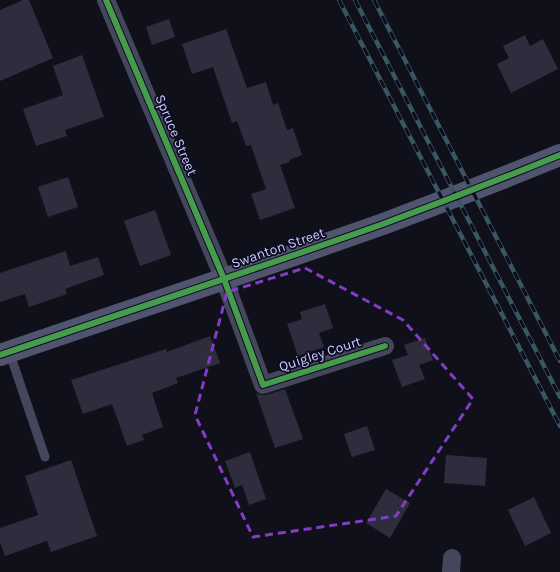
<svg xmlns="http://www.w3.org/2000/svg" width="560" height="572" viewBox="0 0 560 572" font-family="Karla,sans-serif">
<style>
.building{fill:#2d2d3e}
.lines{fill:none;stroke-linecap:round;stroke-linejoin:round}
.lane{stroke:#44465c;stroke-width:9}
.street{stroke:#44465c;stroke-width:18}
.secondary{stroke:#51546f;stroke-width:22}
.rail-casing{stroke:#3b5662;stroke-width:4.5}
.rail{stroke:#0c0b20;stroke-width:3;stroke-dasharray:9;stroke-linecap:butt}
.cycleway-casing{stroke:#0c0b20;stroke-width:8}
.cycleway{stroke:#469c4c;stroke-width:6}
.marked{fill:none;stroke:#833cc5;stroke-width:3;stroke-dasharray:8 5;stroke-linejoin:round}
.labels{text-anchor:middle;dominant-baseline:central;stroke-width:3.5;stroke-linejoin:round;paint-order:stroke}
.street-label{font-size:14px;fill:#caccff;stroke:#0c0b20}
</style>
<rect width="100%" height="100%" fill="#10101b"/>
<g class="building">
<path d="M23,0h6l24,58 -53,23v-71z"/>
<path d="M169,19l6,18 -23,8 -6,-18z"/>
<path d="M226,29l21,59 19,-6 7,23 5,-2 9,27 6,-2 9,27 -13,5 1,2 -10,3 15,43 -35,12 -9,-26 15,-5 -15,-44 -5,1 -9,-25 -5,2 -19,-56 -21,7 -10,-30z"/>
<path d="M525,35l5,11 13,-7 15,30 -47,24 -14,-29 12,-6 -6,-12z"/>
<path d="M82,55l22,62 -39,13 2,6 -31,10 -13,-37 40,-14 -10,-29z"/>
<path d="M68,177l10,30 -30,10 -10,-30z"/>
<path d="M155,210l16,45 -31,11 -16,-45z"/>
<path d="M66,251l4,15 28,-9 6,18 -39,14 2,5 -38,13 -4,-13 -25,8v-29z"/>
<path d="M325,304l8,24 -14,5 5,14 -26,9 -11,-32 15,-5 -2,-7z"/>
<path d="M210,336l10,27 -44,15 2,5 -26,10 11,34 -21,8 2,5 -17,6 -15,-42 -29,10 -12,-34 95,-31 1,3z"/>
<path d="M425,338l8,22 -14,5 6,14 -23,8 -10,-27 16,-5 -4,-10z"/>
<path d="M285,389l18,50 -28,9 -19,-55 5,2h5z"/>
<path d="M367,426l8,24 -23,7 -8,-23z"/>
<path d="M250,452l16,47 -17,6 -7,-20 -7,3 -10,-27z"/>
<path d="M446,455l41,3 -2,28 -41,-3z"/>
<path d="M71,460l26,76 -46,16 -4,-11 -42,15 -5,-14v-14l38,-13 -13,-39z"/>
<path d="M386,489l24,14 -20,35 -24,-15z"/>
<path d="M534,497l17,36 -26,13 -17,-36z"/>
</g>
<g class="lines">
<path class="lane" d="M9,351l36,106"/>
<g class="street">
<path d="M106,0l118,279 39,106 122,-39"/>
<path d="M451,572l1,-14"/>
</g>
<path class="secondary" d="M0,355c128,-44 256,-86 383,-131 59,-22 118,-45 177,-69"/>
<defs>
<g id="rail">
<path d="M339,0l221,426"/>
<path d="M355,0l205,397"/>
<path d="M374,0l186,361"/>
</g>
</defs>
<use href="#rail" class="rail-casing"/>
<use href="#rail" class="rail"/>
<defs>
<g id="cycleway">
<path d="M106,0l118,279 39,106 122,-39"/>
<path d="M0,355c128,-44 256,-86 383,-131 59,-22 118,-45 177,-69"/>
</g>
</defs>
<use href="#cycleway" class="cycleway-casing"/>
<use href="#cycleway" class="cycleway"/>
</g>
<path class="marked" d="M305,268l98,52 70,79 -77,117 -143,21 -58,-122 32,-123z"/>
<g class="labels">
<g class="street-label">
<text transform="translate(176 135) rotate(67)">Spruce Street</text>
<text transform="translate(278 248) rotate(-19)">Swanton Street</text>
<text transform="translate(320 354) rotate(-18)">Quigley Court</text>
</g>
</g>
</svg>
